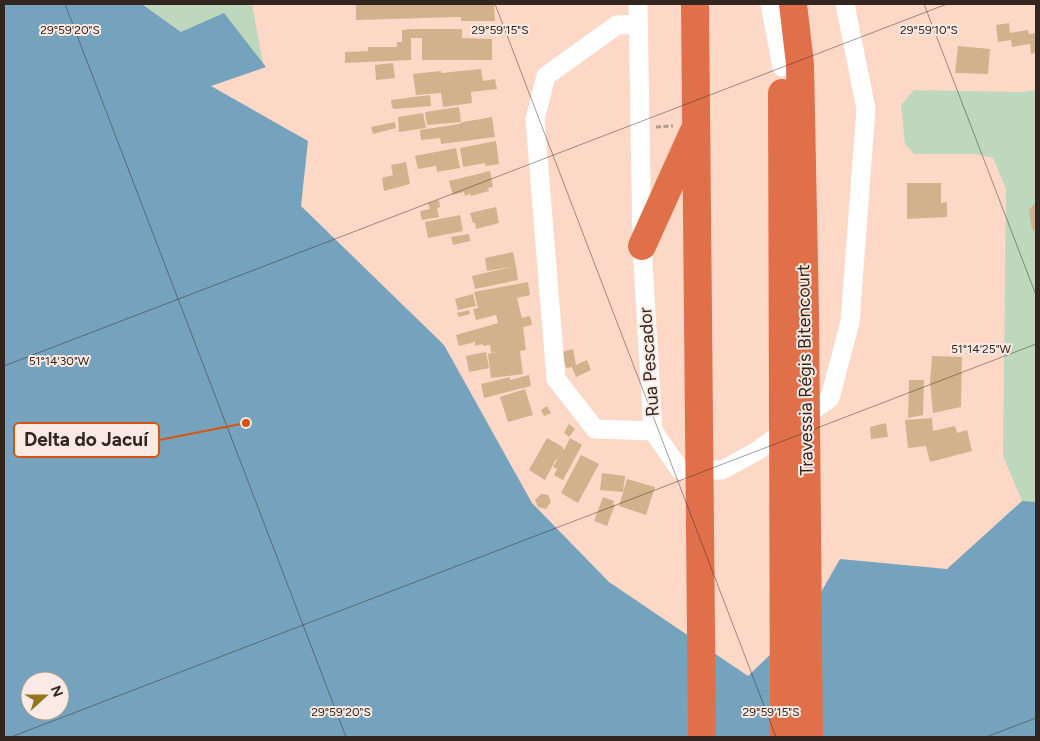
<svg xmlns="http://www.w3.org/2000/svg" width="1040" height="741" viewBox="0 0 1040 741" font-family="Figtree,sans-serif">
<style>
.green{fill:#bdd8bc}
.water{fill:#75a2bd;fill-rule:evenodd}
.building{fill:#d2b28c}
.lines{fill:none;stroke-linecap:round;stroke-linejoin:round}
.path{stroke:#b79a8d;stroke-width:3;stroke-dasharray:5 2.5;stroke-linecap:butt}
.minor{stroke:#fff;stroke-width:19}
.highway{stroke:#e0704a;stroke-width:28}
.ticks{fill:none;stroke:#33251f;stroke-width:1;stroke-opacity:0.45}
.labels{text-anchor:middle;dominant-baseline:central;stroke-width:4;stroke-linejoin:round;paint-order:stroke}
.street-label{font-size:18px;fill:#33251f;stroke:#faeae3}
.ticks-label{font-size:12px;text-anchor:middle;fill:#33251f;stroke:#faeae3;stroke-width:4;stroke-linejoin:round;paint-order:stroke}
.leader{fill:none;stroke:#d6540e;stroke-width:2}
.callout-dot{fill:#d6540e;stroke:#faeae3;stroke-width:2}
.callout{fill:#faeae3;stroke:#d6540e;stroke-width:2}
.callout-label{font-size:19px;text-anchor:middle;font-weight:bold;fill:#33251f}
</style>
<rect width="100%" height="100%" fill="#fdd8c7"/>
<g class="green">
<path d="M143,4h109l11,60 -82,-32z"/>
<path d="M914,90l109,2 13,-2v412l-14,-1 -19,-45 3,-267 -13,-31 -17,-4h-62l-9,-10 -4,-39z"/>
</g>
<path class="water" d="M4,4h138l39,28 43,-19 42,54 -55,19 97,55 -7,65 143,139 88,158 77,79 139,94 56,-54 36,-63 107,10 75,-68 14,1v235h-1032zM30,681h30v30h-30z"/>
<g class="building">
<path d="M356,4h138l1,17h-34v-4l-105,3z"/>
<path d="M1009,23l1,10 18,-3 1,4 7,-1v20l-5,1 -1,-10 -18,3 -1,-7 -13,2 -2,-17z"/>
<path d="M411,29h51v9l30,1v21h-70v-22h-11v22l-66,3v-11l23,-1v-4h29v-5h5v-12z"/>
<path d="M958,46l32,3 -2,25 -33,-1z"/>
<path d="M393,63l2,15 -19,2 -1,-15z"/>
<path d="M481,69l2,12 12,-2 2,10 -26,3 1,11 -29,4 -2,-14 -25,2 -3,-21 28,-3v2z"/>
<path d="M430,95l1,11 -37,3 -2,-2 -1,-7z"/>
<path d="M459,107l2,15 -34,3 -2,-13z"/>
<path d="M423,113l3,15 -27,4 -1,-15z"/>
<path d="M492,117l3,20 -54,7 -1,-6 -19,2 -1,-10 39,-6 4,-2z"/>
<path d="M395,122l1,6 -23,6 -2,-7z"/>
<path d="M496,141l3,23 -14,2v-3l-22,4 -3,-19z"/>
<path d="M456,148l4,20 -23,4 -1,-6 -18,3 -3,-13z"/>
<path d="M406,162l4,22 -26,7 -2,-13 11,-3 -2,-10z"/>
<path d="M490,171l3,16 -5,1 1,3 -18,5 -1,-2 -5,2 -1,-4 -11,3 -4,-14z"/>
<path d="M907,183h34v20l6,-1v15l-40,2z"/>
<path d="M439,200l1,7 -3,1 2,9 -17,3 -2,-9 10,-2 -2,-6z"/>
<path d="M1036,203v27h-4l-3,-20 5,-6z"/>
<path d="M496,207l3,16 -23,6 -1,-6h-2l-3,-10z"/>
<path d="M460,215l3,16 -35,7 -3,-16z"/>
<path d="M469,234l1,7 -17,4 -2,-8z"/>
<path d="M513,252l3,14 -29,5 -2,-13z"/>
<path d="M516,266l2,14 -43,9 -3,-13z"/>
<path d="M528,282l2,13 -13,3 5,20 8,-2 2,9 -9,2 3,23 -6,1 3,23 -32,4 -3,-24 10,-2 -7,1 -1,-8 -7,1v-2l-8,2v-4l-16,4 -3,-11 42,-12 -2,-8 -20,5 -3,-11 5,-1 -4,-16z"/>
<path d="M473,294l3,12 -18,4 -3,-11z"/>
<path d="M469,310l1,4 -11,3 -2,-4z"/>
<path d="M573,349l3,16 11,-5 4,10 -15,7 -4,-10 -6,1 -4,-16z"/>
<path d="M486,352l3,16 -20,4 -3,-16z"/>
<path d="M932,356l30,1 -1,50 -28,6 -3,-31z"/>
<path d="M529,375l2,11 -47,12 -3,-14 29,-7v3z"/>
<path d="M909,380h15l-1,35 -15,3z"/>
<path d="M525,389l8,26 -25,7 -8,-25z"/>
<path d="M547,406l4,7 -7,3 -3,-6z"/>
<path d="M932,418l1,13 22,-5 2,7 10,-3 5,21 -42,11 -4,-16 -18,2 -3,-28z"/>
<path d="M886,423l2,14 -17,2 -1,-12z"/>
<path d="M569,424l6,5 -6,8 -5,-4z"/>
<path d="M547,438l16,9 -1,1 2,2 6,-12 12,7 -19,35 -9,-5 3,-6 -4,-2 4,-7 -1,-1 -11,21 -16,-10z"/>
<path d="M581,455l18,9 -21,39 -17,-10z"/>
<path d="M602,473l23,3 -2,16 -23,-2z"/>
<path d="M627,479l28,8 -9,28 -27,-9z"/>
<path d="M541,494l7,1 3,7 -5,7 -8,-2 -3,-7z"/>
<path d="M603,497l11,4 -1,3 2,1 -8,21 -13,-5z"/>
</g>
<g class="lines">
<path class="path" d="M656,127l17,-1"/>
<g class="minor">
<path d="M638,4l4,242 11,185 27,39h42l35,-19 73,-53 20,-76 16,-213 -21,-105"/>
<path d="M770,4l12,63"/>
<path d="M638,24l-21,1 -71,51 -11,43 21,260 39,50 58,2"/>
</g>
<g class="highway">
<path d="M695,4l7,733"/>
<path d="M793,4l7,60 5,252 4,421"/>
<path d="M782,93l2,644"/>
<path d="M642,246l51,-113"/>
</g>
</g>
<path class="ticks" d="M65,4l281,733M495,4l281,733M924,4l112,291M4,366l943,-362M11,737l1025,-393M986,737l50,-19"/>
<g class="labels">
<g class="street-label">
<text transform="translate(649 362) rotate(-94)">Rua Pescador</text>
<text transform="translate(805 370) rotate(-91)">Travessia Régis Bitencourt</text>
</g>
</g>
<g class="ticks-label">
<text x="70" y="34">29°59'20"S</text>
<text x="500" y="34">29°59'15"S</text>
<text x="929" y="34">29°59'10"S</text>
<text x="981" y="353">51°14'25"W</text>
<text x="59" y="365">51°14'30"W</text>
<text x="341" y="716">29°59'20"S</text>
<text x="771" y="716">29°59'15"S</text>
</g>
<path class="leader" d="M246 423L159 440"/>
<circle class="callout-dot" cx="246" cy="423" r="5"/>
<rect class="callout" x="14" y="423" width="145" height="34" rx="5"/>
<g class="callout-label">
<text x="86" y="446">Delta do Jacuí</text>
</g>
<rect width="1040" height="741" fill="none" stroke="#33251f" stroke-width="10"/>
<g transform="translate(45 696) rotate(69)"><circle r="24" fill="#faeae3" stroke="#aa9b95"/>
<path d="M0-4L9 19L0 12L-9 19Z" fill="#95751d"/>
<text y="-8" font-size="14" font-weight="bold" text-anchor="middle" fill="#33251f">N</text>
</g>
</svg>
